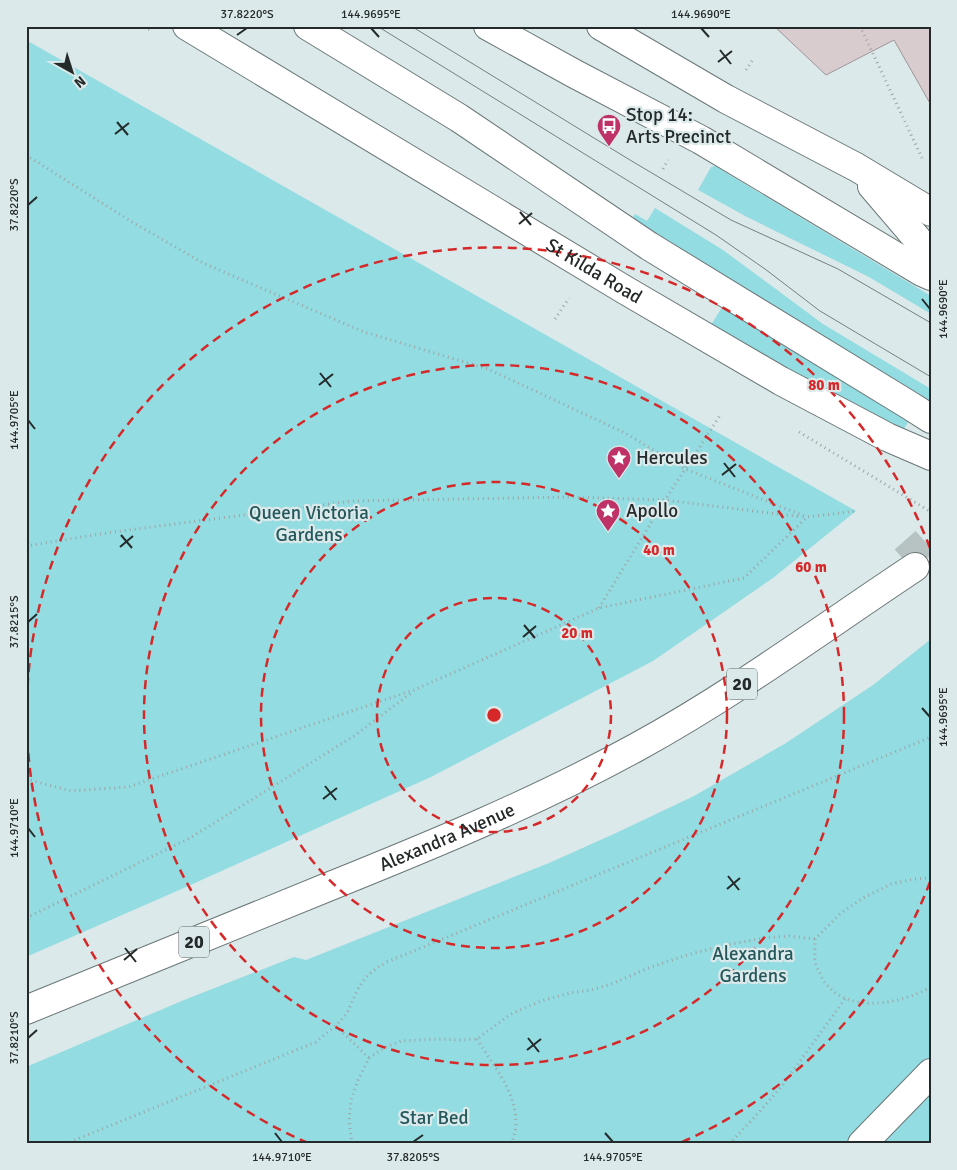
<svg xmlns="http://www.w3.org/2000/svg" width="957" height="1170" viewBox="0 0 957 1170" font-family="Signika,sans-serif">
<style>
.green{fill:#93dce1}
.building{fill:#d9cccf;stroke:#a09497}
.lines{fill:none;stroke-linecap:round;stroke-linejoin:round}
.highway-tunnel{stroke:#b7c3c3;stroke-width:28;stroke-dasharray:28 14;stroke-linecap:butt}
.street-casing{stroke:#6b7778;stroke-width:30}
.primary-casing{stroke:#6b7778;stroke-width:30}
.highway-casing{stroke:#6b7778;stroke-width:30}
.path{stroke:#9ba5a6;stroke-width:3;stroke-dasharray:1 4;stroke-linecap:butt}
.street{stroke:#fff;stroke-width:28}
.primary{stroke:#fff;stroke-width:28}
.highway{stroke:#fff;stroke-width:28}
.tram{stroke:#777f80;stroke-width:1}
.ticks{fill:none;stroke:#242929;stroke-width:2}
.ring{fill:none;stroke:#d62828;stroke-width:2.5;stroke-dasharray:9 6}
.labels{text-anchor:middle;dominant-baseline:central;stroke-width:4.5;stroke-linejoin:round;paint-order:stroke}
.shield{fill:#dce9ea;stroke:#5b6363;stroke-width:1}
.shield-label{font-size:18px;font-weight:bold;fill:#242929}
.poi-label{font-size:19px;fill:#242929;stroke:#dce9ea;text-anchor:start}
.street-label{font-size:19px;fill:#242929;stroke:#dce9ea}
.park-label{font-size:19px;fill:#24585c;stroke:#dce9ea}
.centre{fill:#d62828;stroke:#dce9ea;stroke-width:2.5}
.ring-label{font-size:15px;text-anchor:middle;font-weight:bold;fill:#d62828;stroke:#dce9ea;stroke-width:4.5;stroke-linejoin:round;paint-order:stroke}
.neatline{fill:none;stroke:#242929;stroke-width:2}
.ticks-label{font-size:12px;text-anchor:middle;fill:#242929}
</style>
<rect width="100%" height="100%" fill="#dce9ea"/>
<g class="green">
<path d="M26,40l830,471 -83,67 -120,83 -222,116 -254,114 -151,66z"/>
<path d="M715,166l216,130v18l-62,-37 -122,-60 -49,-27 13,-23z"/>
<path d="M655,208l68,42 100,74 108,65v18l-301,-184 5,-9 12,7z"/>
<path d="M722,307l187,114 -7,11 -98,-51 -93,-56z"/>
<path d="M931,639v505h-905v-77l158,-67 110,-43 12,3 243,-97 67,-30 78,-37 92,-53 87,-58z"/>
</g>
<path class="building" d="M774,26h157v79l-37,-65 -68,35z"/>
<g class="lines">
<path class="highway-tunnel" d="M904,560l27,-24"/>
<defs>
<path id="street" d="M862,1144l69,-71"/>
<g id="primary">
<path id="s1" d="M187,26l438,264 156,91 106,56 44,19"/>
<path d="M308,26l151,92 190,128 260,159 22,14"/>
<path d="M488,26l87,48 126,66 221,132 9,4"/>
<path d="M601,26l125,73 130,68 75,45"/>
<path d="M872,186l59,69"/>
</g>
<g id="highway">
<path id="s2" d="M26,1010c99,-40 198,-81 297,-121 107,-43 214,-87 314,-142 97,-53 186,-119 278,-180"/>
</g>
</defs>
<use href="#street" class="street-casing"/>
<use href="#primary" class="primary-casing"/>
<use href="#highway" class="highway-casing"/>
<g class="path">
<path d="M139,26l14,5"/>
<path d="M860,26l62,132"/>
<path d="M746,70l8,-12"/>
<path d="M26,155l106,67 73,42 159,68 124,37 137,64 60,36 122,48"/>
<path d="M663,169l5,-9"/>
<path d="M555,319l14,-21"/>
<path d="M799,432l132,80"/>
<path d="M26,546l87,-14 239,-31 218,-4 95,3 137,17"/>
<path d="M599,608l66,-108 56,-86"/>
<path d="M26,779l45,12 57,-4 286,-97 185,-82 145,-30 63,-61 49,-6"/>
<path d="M931,878l-17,1 -23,5 -28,14 -22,15 -26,26c0,8 -1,19 1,26 1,4 4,7 5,11 21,40 78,29 110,11"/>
<path d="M26,918l164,-80 164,-102 57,-43"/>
<path d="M336,1026l33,32"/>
<path d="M477,1039c16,27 39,51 39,85 0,7 -3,13 -4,20"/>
<path d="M65,1144l251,-102c11,-9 22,-17 31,-29 3,-6 5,-12 8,-18 7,-16 16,-24 32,-33l544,-225"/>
<path d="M352,1144l-3,-23 2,-21 7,-20 11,-22 15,-10 17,-7 40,-2 18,1 18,-1 34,-25 30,-13 29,-8 21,-3 23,-7 34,-15 39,-13 39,-10 38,-7 25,-2 26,3"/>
<path d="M729,1144l24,-25 29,-33 63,-87"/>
</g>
<use href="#street" class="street"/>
<use href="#primary" class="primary"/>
<use href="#highway" class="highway"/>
<g class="tram">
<path d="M377,26l339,209 49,34 55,42 111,66"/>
<path d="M411,26l219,134 101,60 107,49 93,54"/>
</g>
</g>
<path class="ticks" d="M371,28l8,9M701,28l8,9M237,35l10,-7M720,50l11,14M718,62l14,-11M117,122l11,13M115,134l14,-11M28,205l9,-8M520,212l11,13M519,224l13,-11M922,299l8,10M320,373l11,14M319,385l14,-11M28,420l7,9M724,463l11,14M722,475l14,-11M121,535l11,13M120,547l13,-11M28,622l9,-8M524,625l11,13M523,637l13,-11M922,708l8,9M325,786l11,14M323,799l14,-11M28,828l7,9M728,876l11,14M727,889l13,-11M125,948l11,14M124,960l13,-11M28,1038l9,-8M528,1038l11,14M527,1050l14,-11M275,1133l7,9M605,1133l8,9M413,1142l10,-7"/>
<g class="ring">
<circle cx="494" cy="715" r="117"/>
<circle cx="494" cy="715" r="233"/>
<circle cx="494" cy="715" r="350"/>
<path d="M930 882A467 467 0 0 1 680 1143M308 1143A467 467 0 1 1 930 548"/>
</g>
<defs>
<symbol id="bus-pin" viewBox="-11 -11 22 30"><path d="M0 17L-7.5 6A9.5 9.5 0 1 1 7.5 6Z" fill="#be3267" stroke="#dce9ea"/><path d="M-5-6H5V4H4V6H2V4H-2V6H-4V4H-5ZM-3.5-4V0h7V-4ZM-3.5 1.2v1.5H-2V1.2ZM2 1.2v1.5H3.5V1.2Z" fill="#fff"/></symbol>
<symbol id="sight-pin" viewBox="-11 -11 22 30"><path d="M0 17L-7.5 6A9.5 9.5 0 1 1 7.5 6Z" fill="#be3267" stroke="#dce9ea"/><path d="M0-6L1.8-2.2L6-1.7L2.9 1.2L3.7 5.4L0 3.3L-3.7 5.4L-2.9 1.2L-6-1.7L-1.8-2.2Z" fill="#fff"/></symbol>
</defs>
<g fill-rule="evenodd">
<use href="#bus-pin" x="595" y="112" width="28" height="38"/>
<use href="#sight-pin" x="605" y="444" width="28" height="38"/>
<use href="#sight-pin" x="594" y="497" width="28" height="38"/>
</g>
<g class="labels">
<g class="shield">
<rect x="727" y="668.5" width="30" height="31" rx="4"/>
<rect x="179" y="926.5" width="30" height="31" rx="4"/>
</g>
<g class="shield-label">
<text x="742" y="684">20</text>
<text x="194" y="942">20</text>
</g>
<g class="poi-label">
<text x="626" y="115">Stop 14:<tspan x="626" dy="22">Arts Precinct</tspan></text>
<text x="636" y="458">Hercules</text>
<text x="626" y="511">Apollo</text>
</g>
<g class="street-label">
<text stroke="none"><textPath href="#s1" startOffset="475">St Kilda Road</textPath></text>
<text stroke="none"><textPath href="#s2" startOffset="455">Alexandra Avenue</textPath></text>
</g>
<g class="park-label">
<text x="309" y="513">Queen Victoria<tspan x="309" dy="22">Gardens</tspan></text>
<text x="753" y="954">Alexandra<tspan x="753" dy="22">Gardens</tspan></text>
<text x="434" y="1118">Star Bed</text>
</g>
</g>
<circle cx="494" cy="715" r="8" class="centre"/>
<g class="ring-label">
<text x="824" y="390">80 m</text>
<text x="659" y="555">40 m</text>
<text x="811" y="572">60 m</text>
<text x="577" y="638">20 m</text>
</g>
<rect width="957" height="1170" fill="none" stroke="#dce9ea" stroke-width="55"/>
<g transform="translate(72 72) rotate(141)" stroke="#dce9ea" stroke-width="4" paint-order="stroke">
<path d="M0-4L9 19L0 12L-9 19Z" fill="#242929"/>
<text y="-8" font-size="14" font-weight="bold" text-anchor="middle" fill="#242929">N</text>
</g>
<rect x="28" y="28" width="902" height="1114" class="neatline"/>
<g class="ticks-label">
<text x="247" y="18">37.8220°S</text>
<text x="371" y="18">144.9695°E</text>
<text x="701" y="18">144.9690°E</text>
<text transform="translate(14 205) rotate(-90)" y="4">37.8220°S</text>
<text transform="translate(943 309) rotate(-90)" y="4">144.9690°E</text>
<text transform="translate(14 420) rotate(-90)" y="4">144.9705°E</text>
<text transform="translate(14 622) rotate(-90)" y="4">37.8215°S</text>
<text transform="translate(943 717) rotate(-90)" y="4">144.9695°E</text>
<text transform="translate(14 828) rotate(-90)" y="4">144.9710°E</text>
<text transform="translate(14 1038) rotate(-90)" y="4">37.8210°S</text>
<text x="282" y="1161">144.9710°E</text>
<text x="413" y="1161">37.8205°S</text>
<text x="613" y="1161">144.9705°E</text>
</g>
</svg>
